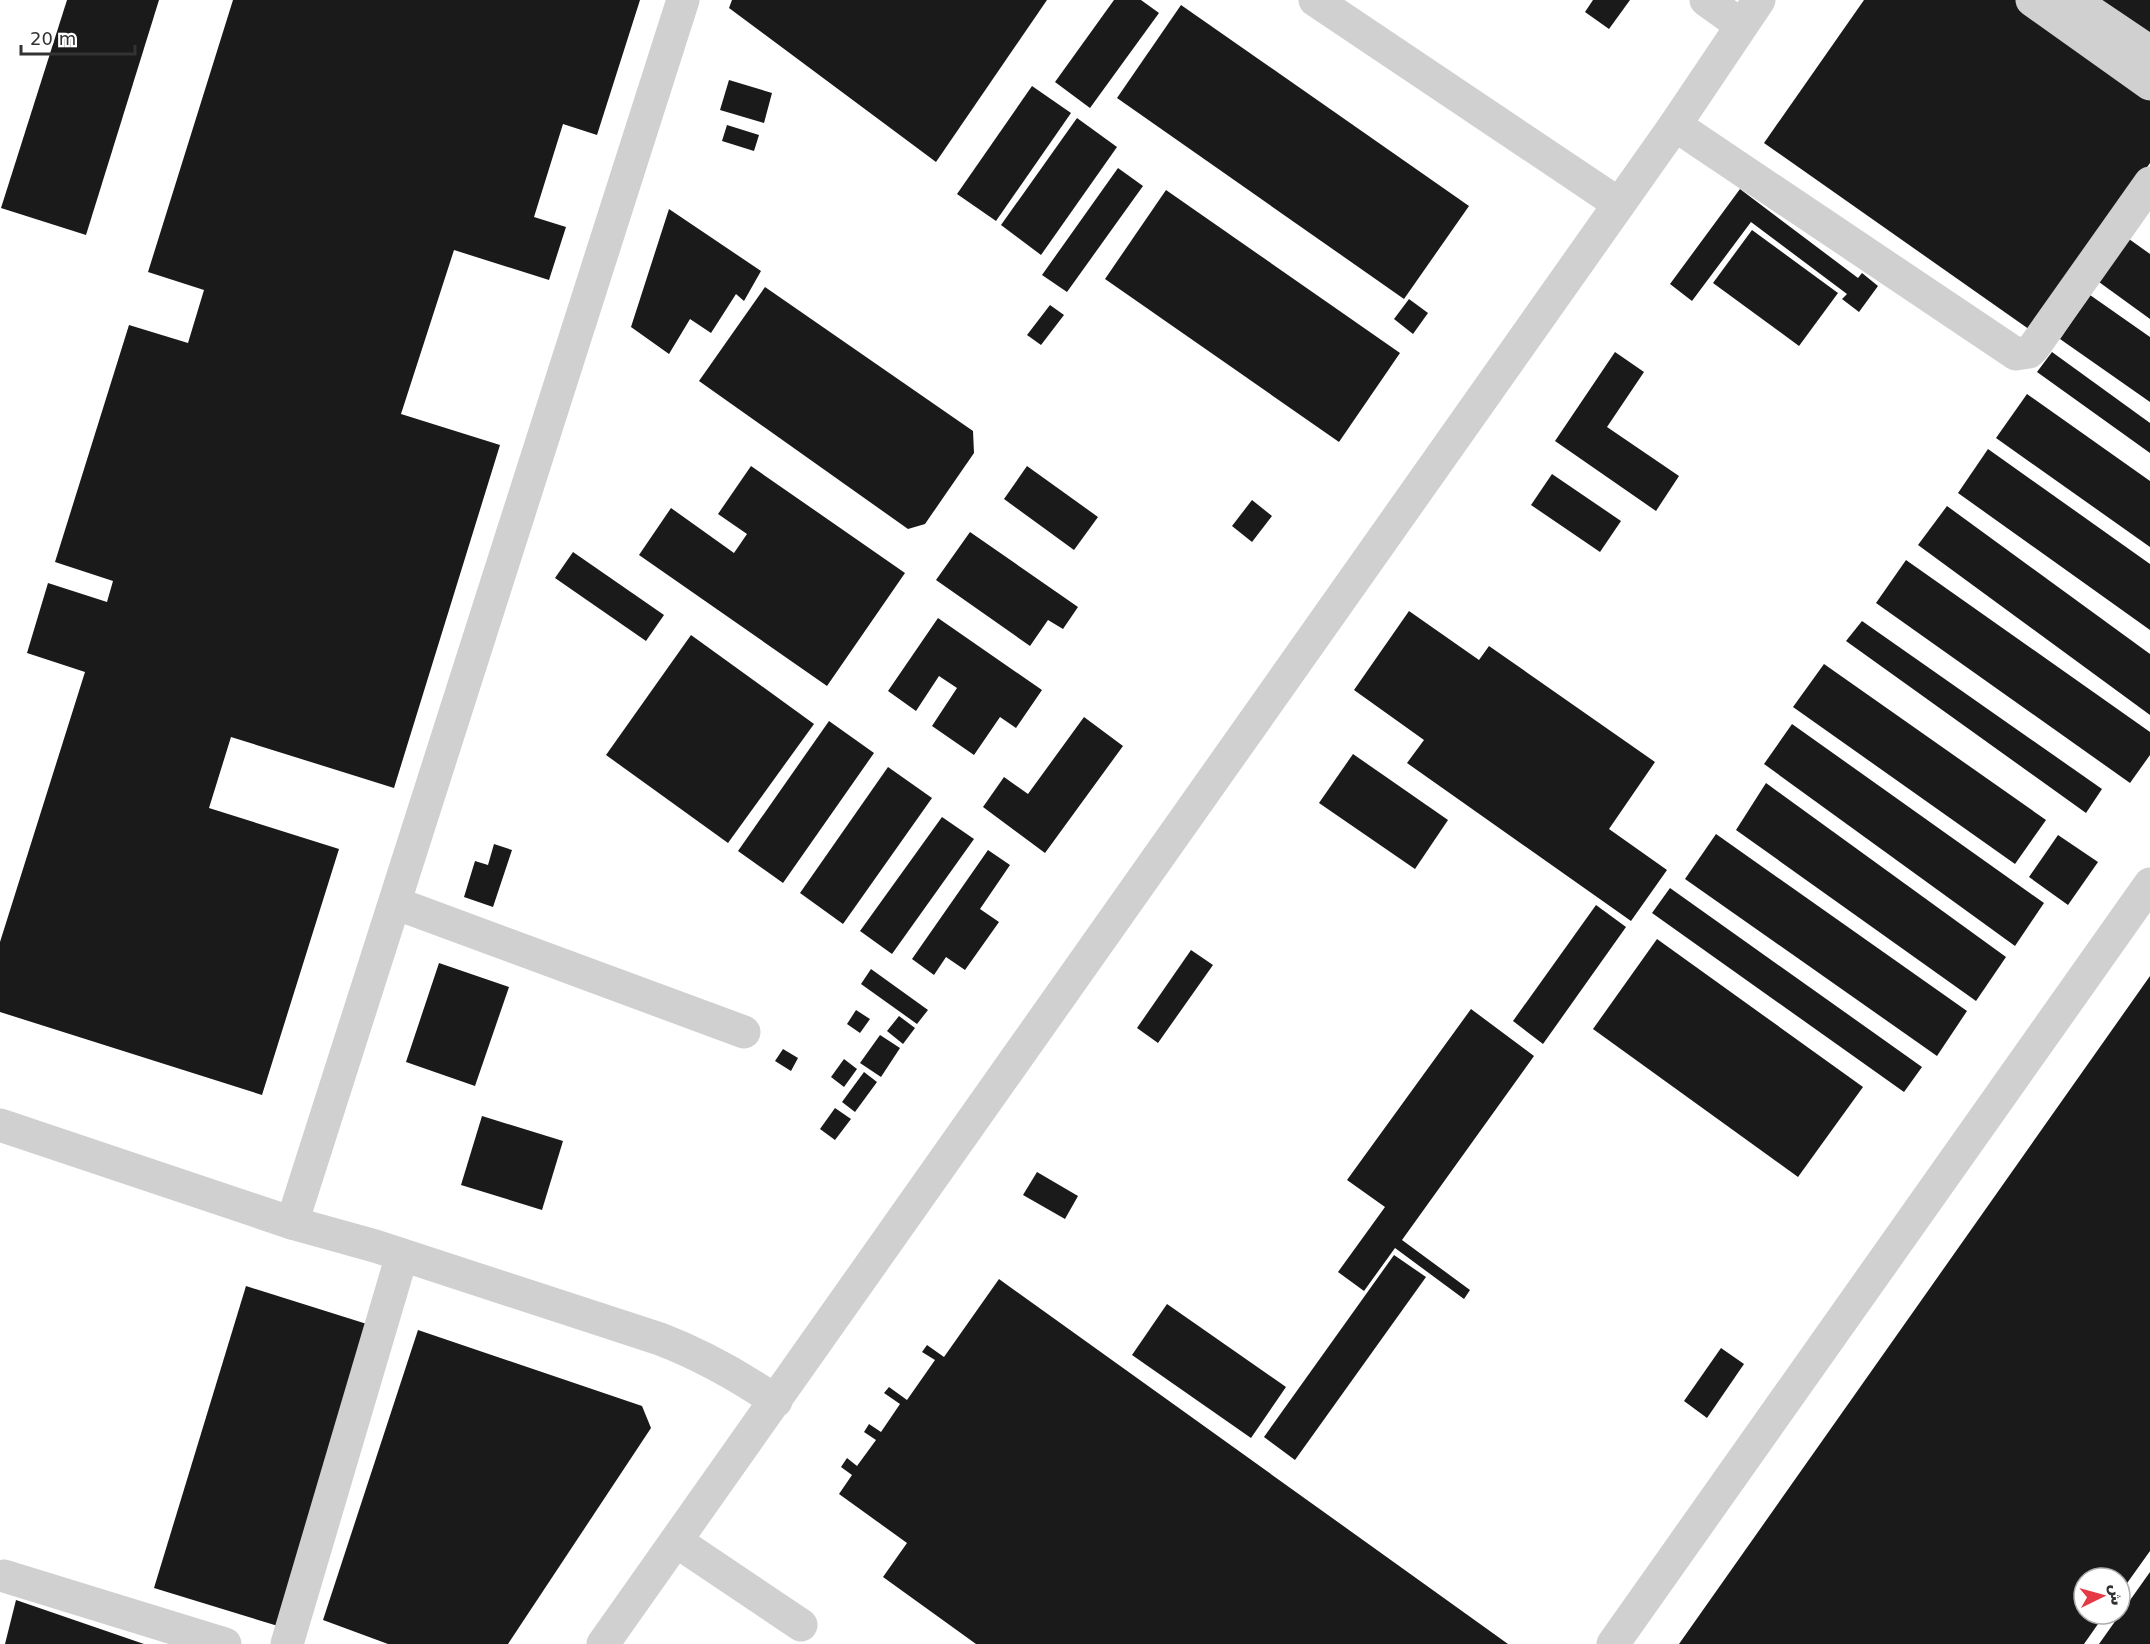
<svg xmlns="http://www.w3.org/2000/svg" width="2150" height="1644" viewBox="0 0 2150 1644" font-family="'DejaVu Sans','Noto Sans Arabic',sans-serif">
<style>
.building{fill:#1a1a1a}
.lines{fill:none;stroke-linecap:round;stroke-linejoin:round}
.minor{stroke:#d0d0d0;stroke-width:33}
</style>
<rect width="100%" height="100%" fill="#fff"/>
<g class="building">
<path d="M67,0h92l-73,235 -85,-27z"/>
<path d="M233,0h407l-43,135 -34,-11 -29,93 32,10 -17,53 -95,-30 -53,164 99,31 -106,343 -163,-51 -22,71 130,41 -77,246 -262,-83v-70l85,-270 -58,-19 21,-70 59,19 6,-21 -58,-19 74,-237 59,18 16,-53 -56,-18z"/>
<path d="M732,0h315l-111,162 -207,-154z"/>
<path d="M1114,0h27l18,13 -69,95 -35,-26z"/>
<path d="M1593,0h37l-21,29 -24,-17z"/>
<path d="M1864,0h152l134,94v69l-117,169 -269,-189z"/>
<path d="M2093,0h57v40z"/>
<path d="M1181,5l288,201 -65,93 -287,-201z"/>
<path d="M729,80l43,13 -8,30 -44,-13z"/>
<path d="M1032,86l39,27 -75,108 -39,-27z"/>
<path d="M1077,118l40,29 -76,108 -40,-30z"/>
<path d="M727,125l32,10 -5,16 -32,-10z"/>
<path d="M1118,168l25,18 -76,106 -25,-17z"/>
<path d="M1740,189l118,89 4,-5 16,13 -19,26 -17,-13 5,-5 -96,-72 -59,79 -22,-17z"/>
<path d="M1166,190l234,163 -61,89 -234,-163z"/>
<path d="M669,209l92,62 -17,30 -8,-7 -25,39 -21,-14 -21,35 -38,-27z"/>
<path d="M1752,230l86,63 -39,53 -86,-63z"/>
<path d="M2129,239l21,15v65l-51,-37z"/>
<path d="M765,287l208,144 1,22 -49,71 -17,5 -209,-148z"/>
<path d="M2090,295l60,42v65l-90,-63z"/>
<path d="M1409,299l19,14 -15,21 -19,-15z"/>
<path d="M1050,305l14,10 -23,30 -14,-10z"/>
<path d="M1615,352l29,20 -37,55 72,49 -23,35 -101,-70z"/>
<path d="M2052,352l98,71v30l-113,-81z"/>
<path d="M2027,394l123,87v66l-154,-109z"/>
<path d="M1988,449l162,115v66l-192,-137z"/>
<path d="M751,466l154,107 -78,113 -188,-131 32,-47 63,45 13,-19 -29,-20z"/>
<path d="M1027,466l71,51 -24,33 -70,-51z"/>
<path d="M1552,474l69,47 -21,31 -69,-47z"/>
<path d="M1252,500l20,16 -20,26 -20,-16z"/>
<path d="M1947,506l203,148v61l-232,-170z"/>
<path d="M970,532l108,75 -15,22 -15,-9 -18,26 -94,-66z"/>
<path d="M573,552l91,63 -18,26 -91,-63z"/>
<path d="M1906,560l244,172v23l-20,28 -254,-180z"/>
<path d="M1409,611l70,49 10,-14 166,116 -46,67 58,41 -36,51 -224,-158 17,-23 -70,-50z"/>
<path d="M938,618l104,72 -26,38 -16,-11 -26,38 -42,-29 25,-38 -18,-12 -23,35 -28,-20z"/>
<path d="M1862,621l240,168 -16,24 -240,-172z"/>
<path d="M691,635l123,89 -86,119 -122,-88z"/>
<path d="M1824,664l222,156 -31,44 -222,-157z"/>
<path d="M1084,717l39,29 -78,107 -62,-46 21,-30 24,17z"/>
<path d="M829,721l45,32 -91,130 -45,-32z"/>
<path d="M1792,724l252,179 -29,43 -251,-182z"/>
<path d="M1353,754l95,66 -33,49 -96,-66z"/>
<path d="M888,767l44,31 -89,126 -43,-31z"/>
<path d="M1766,783l240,174 -30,44 -240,-171z"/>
<path d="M942,817l32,22 -82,115 -32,-23z"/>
<path d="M1716,834l251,177 -30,45 -252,-177z"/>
<path d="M2058,835l40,27 -30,43 -39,-28z"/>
<path d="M494,844l18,6 -19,57 -29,-10 11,-36 13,4z"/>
<path d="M988,850l22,15 -30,44 19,13 -34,48 -19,-13 -12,18 -22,-16z"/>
<path d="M1670,888l252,179 -18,25 -252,-179z"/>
<path d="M1596,905l30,22 -83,117 -30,-23z"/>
<path d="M1657,939l206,148 -65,90 -205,-148z"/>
<path d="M1191,950l22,15 -55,78 -21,-15z"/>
<path d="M439,963l70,24 -34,99 -69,-24z"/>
<path d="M871,969l57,41 -11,14 -56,-40z"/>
<path d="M2150,976v575l-30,42v-15h-36v36h21l-21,30h-405z"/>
<path d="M1471,1009l63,47 -132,184 68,50 -6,9 -69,-51 -31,43 -26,-19 47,-65 -38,-27z"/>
<path d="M856,1010l14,9 -10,14 -13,-9z"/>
<path d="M899,1016l16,12 -12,16 -16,-13z"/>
<path d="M880,1035l20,13 -19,29 -21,-14z"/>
<path d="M783,1049l15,9 -7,13 -16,-10z"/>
<path d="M844,1059l13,10 -13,18 -13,-10z"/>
<path d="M864,1072l13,10 -22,30 -13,-10z"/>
<path d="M835,1108l16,11 -16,21 -15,-11z"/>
<path d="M482,1116l81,25 -21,69 -81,-25z"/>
<path d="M1037,1172l41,24 -13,23 -42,-24z"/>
<path d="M1394,1255l32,22 -131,183 -31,-23z"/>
<path d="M999,1279l11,8 498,357h-532l-93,-67 24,-34 -68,-49 13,-19 -11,-8 6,-9 10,8 19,-26 -12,-8 5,-8 12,8 19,-28 -16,-11 5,-6 18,13 28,-40 -13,-8 5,-7 17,12z"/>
<path d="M246,1286l124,39 -92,301 -124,-38z"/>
<path d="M1167,1304l119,83 -35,51 -119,-83z"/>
<path d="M418,1330l224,76 9,22 -143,216h-120l-65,-24z"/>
<path d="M1721,1348l23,16 -37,54 -23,-17z"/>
<path d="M2150,1572v72h-51z"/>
<path d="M16,1600l128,44h-139z"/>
</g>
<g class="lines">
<g class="minor">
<path d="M1315,0l304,204"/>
<path d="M1706,0l35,25"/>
<path d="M2032,0l118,84"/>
<path d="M2073,0l77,52"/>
<path d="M1675,125l341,229 13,-2 5,-5 116,-164"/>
<path d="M395,903l349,129"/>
<path d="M0,1125l292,98 83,23 285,93c42,16 79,37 116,62"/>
<path d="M292,1223l391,-1223"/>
<path d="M676,1541l125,84"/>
<path d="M4,1576l221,68"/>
<path d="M287,1644l115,-389"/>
<path d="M603,1644l1072,-1519 84,-125"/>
<path d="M1613,1644l537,-760"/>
</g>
</g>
<g transform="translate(2102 1596) rotate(85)"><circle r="28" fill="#ffffff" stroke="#adadad" stroke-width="1.5"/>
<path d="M0-4.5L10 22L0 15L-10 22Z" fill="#e63946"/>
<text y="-9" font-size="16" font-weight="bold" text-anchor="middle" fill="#333333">ش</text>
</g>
<path d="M21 45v9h114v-9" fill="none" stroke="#333333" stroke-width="3"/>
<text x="30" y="45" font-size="18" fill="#333333" stroke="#ffffff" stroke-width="4.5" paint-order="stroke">20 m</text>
</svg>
